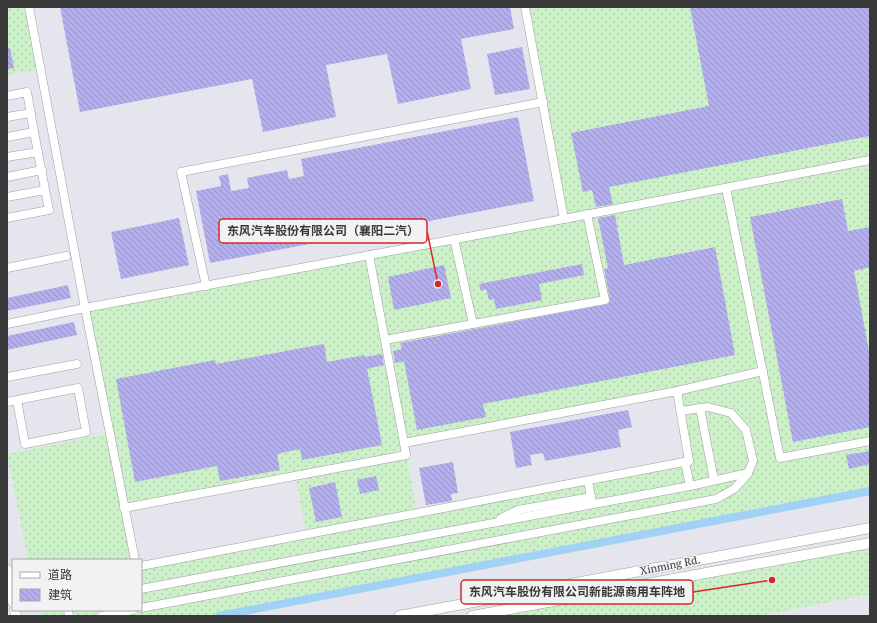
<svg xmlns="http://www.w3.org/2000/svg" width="877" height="623" viewBox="0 0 877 623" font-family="'PT Serif','Noto Sans SC',serif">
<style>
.built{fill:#e5e5ee;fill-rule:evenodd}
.grass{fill:url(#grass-dots);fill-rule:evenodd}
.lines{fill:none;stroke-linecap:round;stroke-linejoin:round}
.canal{stroke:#a1d2f6;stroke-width:8}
.building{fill:url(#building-back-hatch)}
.minor-casing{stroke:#9e9e9f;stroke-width:9}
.major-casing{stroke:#9e9e9f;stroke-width:11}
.minor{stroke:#fff;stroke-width:8}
.major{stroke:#fff;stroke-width:10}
.labels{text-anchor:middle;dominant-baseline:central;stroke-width:3;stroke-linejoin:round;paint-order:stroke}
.street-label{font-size:11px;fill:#393939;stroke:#f2f2f4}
.leader{fill:none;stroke:#d62828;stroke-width:1.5}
.callout-dot{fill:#d62828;stroke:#f2f2f4;stroke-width:1.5}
.callout{fill:#f2f2f4;stroke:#d62828;stroke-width:1.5}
.callout-label{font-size:12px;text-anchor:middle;font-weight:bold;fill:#393939}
</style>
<defs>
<pattern id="grass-dots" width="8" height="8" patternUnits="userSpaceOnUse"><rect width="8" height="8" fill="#ccf0c8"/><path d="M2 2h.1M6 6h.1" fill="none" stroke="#b0cfad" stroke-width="1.8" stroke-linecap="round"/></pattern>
<pattern id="building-back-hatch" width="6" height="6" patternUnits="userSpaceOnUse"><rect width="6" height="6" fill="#b4afef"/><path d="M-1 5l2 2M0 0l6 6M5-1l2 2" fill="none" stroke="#938fc3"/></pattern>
</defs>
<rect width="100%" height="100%" fill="#f2f2f4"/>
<path class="built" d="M7,7h863v609h-861l-2,-11zM13,560h128v50h-128z"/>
<g class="grass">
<path d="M7,7h22l12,62 -34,6z"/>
<path d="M525,7h345v484l-651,125h-179l-1,-6h102v-44l165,-32 -10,-58 -171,32 10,52h-107l-21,-106 103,-21 -25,-125 479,-89zM677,391l12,71 -272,51 -13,-70z"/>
<path d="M870,544v50l-111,22h-279z"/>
</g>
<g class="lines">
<path class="canal" d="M219,616l651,-125"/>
</g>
<g class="building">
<path d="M60,7h450l4,22 -53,10 10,50 -73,15 -11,-50 -61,11 10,52 -73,15 -11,-53 -172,33z"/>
<path d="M690,7h180v129l-261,51 4,17 -17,3 -4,-17 -9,2 -12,-59 138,-27z"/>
<path d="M522,47l8,42 -35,6 -8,-41z"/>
<path d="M7,48h3l4,20 -7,1z"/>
<path d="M518,117l16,84 -324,62 -14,-72 25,-5 -2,-10 9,-2 3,17 18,-3 -2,-10 40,-8 2,9 15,-3 -3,-17z"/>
<path d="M842,199l6,32 22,-4v40l-16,4 16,85v71l-77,15 -43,-225z"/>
<path d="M615,215l9,50 91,-18 20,108 -252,49 3,13 -69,13 -13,-69 -9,2 -2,-12 9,-2 -2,-6 208,-39 2,-5 -6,-30 4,-1 -10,-50z"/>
<path d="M179,218l10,47 -68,14 -10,-47z"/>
<path d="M582,264l2,11 -45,9 3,16 -46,9 -2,-10 -5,1 -3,-11 -5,2 -2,-7z"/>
<path d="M444,265l7,33 -57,12 -6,-33z"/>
<path d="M68,285l3,13 -64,13v-13z"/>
<path d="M74,322l3,13 -70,15v-14z"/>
<path d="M324,344l3,18 38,-7v2l17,-3 2,11 -17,4 15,76 -80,15 -2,-11 -23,5 3,16 -60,11 -3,-15 -82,16 -19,-103 99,-19 1,4z"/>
<path d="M628,410l4,17 -14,3 3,17 -76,14 -2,-8 -13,2 2,10 -16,3 -6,-36z"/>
<path d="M870,451v13l-21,5 -3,-14z"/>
<path d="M453,462l5,31 -7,1 1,7 -26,4 -7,-37z"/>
<path d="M376,476l3,14 -19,4 -3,-14z"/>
<path d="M335,482l7,35 -26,5 -7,-34z"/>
</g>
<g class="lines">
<defs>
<g id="minor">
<path d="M7,96l20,-4 7,40 -27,5"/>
<path d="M7,117l24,-4"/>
<path d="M7,157l31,-5"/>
<path d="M7,177l35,-7"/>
<path d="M726,188l54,270 90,-17"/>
<path d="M7,197l38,-7"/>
<path d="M7,218l42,-8 -15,-78"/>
<path d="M564,219l306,-59"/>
<path d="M454,239l19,85"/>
<path d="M7,268l59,-12"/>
<path d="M206,286l-25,-114 362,-70"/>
<path d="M7,324l78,-16 -56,-301"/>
<path d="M385,340l220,-40 -18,-86"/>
<path d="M7,377l70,-13"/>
<path d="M677,391l86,-20"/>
<path d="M7,402l10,-2 61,-12 8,44 -61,12 -8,-44"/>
<path d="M700,408l14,72"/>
<path d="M588,481l4,21"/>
<path d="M690,486l58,-13"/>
<path d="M124,508l282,-53 -2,-12"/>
<path d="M501,518l17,-8 73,-13"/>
<path d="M135,560l-50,-252 479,-89 -39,-212"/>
<path d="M141,566l548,-105 -12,-70 -273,52 -35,-188"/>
<path d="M141,589l549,-103 -5,-24"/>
<path d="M141,608l575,-109 18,-10 13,-14 6,-14 -7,-31 -15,-17 -23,-6 -27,4"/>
<path d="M68,610l1,6"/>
<path d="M102,616l31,-6"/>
</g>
<g id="major">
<path d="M7,570l6,32"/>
<path d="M15,610l1,6"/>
<path d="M399,616l471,-88"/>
<path d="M472,616l398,-73"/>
</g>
</defs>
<use href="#minor" class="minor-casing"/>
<use href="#major" class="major-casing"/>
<use href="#minor" class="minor"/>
<use href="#major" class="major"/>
</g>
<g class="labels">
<g class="street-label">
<text transform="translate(670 565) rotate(-11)">Xinming Rd.</text>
</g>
</g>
<path class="leader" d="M438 284L427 231M772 580L693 592"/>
<g class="callout-dot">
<circle cx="438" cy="284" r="4"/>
<circle cx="772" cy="580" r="4"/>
</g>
<g class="callout">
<rect x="219" y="219" width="208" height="24" rx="4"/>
<rect x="461" y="580" width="232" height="24" rx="4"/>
</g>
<g class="callout-label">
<text x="323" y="235">东风汽车股份有限公司（襄阳二汽）</text>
<text x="577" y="596">东风汽车股份有限公司新能源商用车阵地</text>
</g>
<rect width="877" height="623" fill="none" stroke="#393939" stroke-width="16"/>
<rect x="12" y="559" width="130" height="52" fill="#f2f2f4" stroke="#a8a8a9"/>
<rect x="20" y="572" width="20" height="6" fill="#ffffff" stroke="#a8a8a9"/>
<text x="48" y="579" font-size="12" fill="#393939">道路</text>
<rect x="20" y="589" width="20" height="12" fill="url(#building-back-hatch)" stroke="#a8a8a9"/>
<text x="48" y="599" font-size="12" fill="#393939">建筑</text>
</svg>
